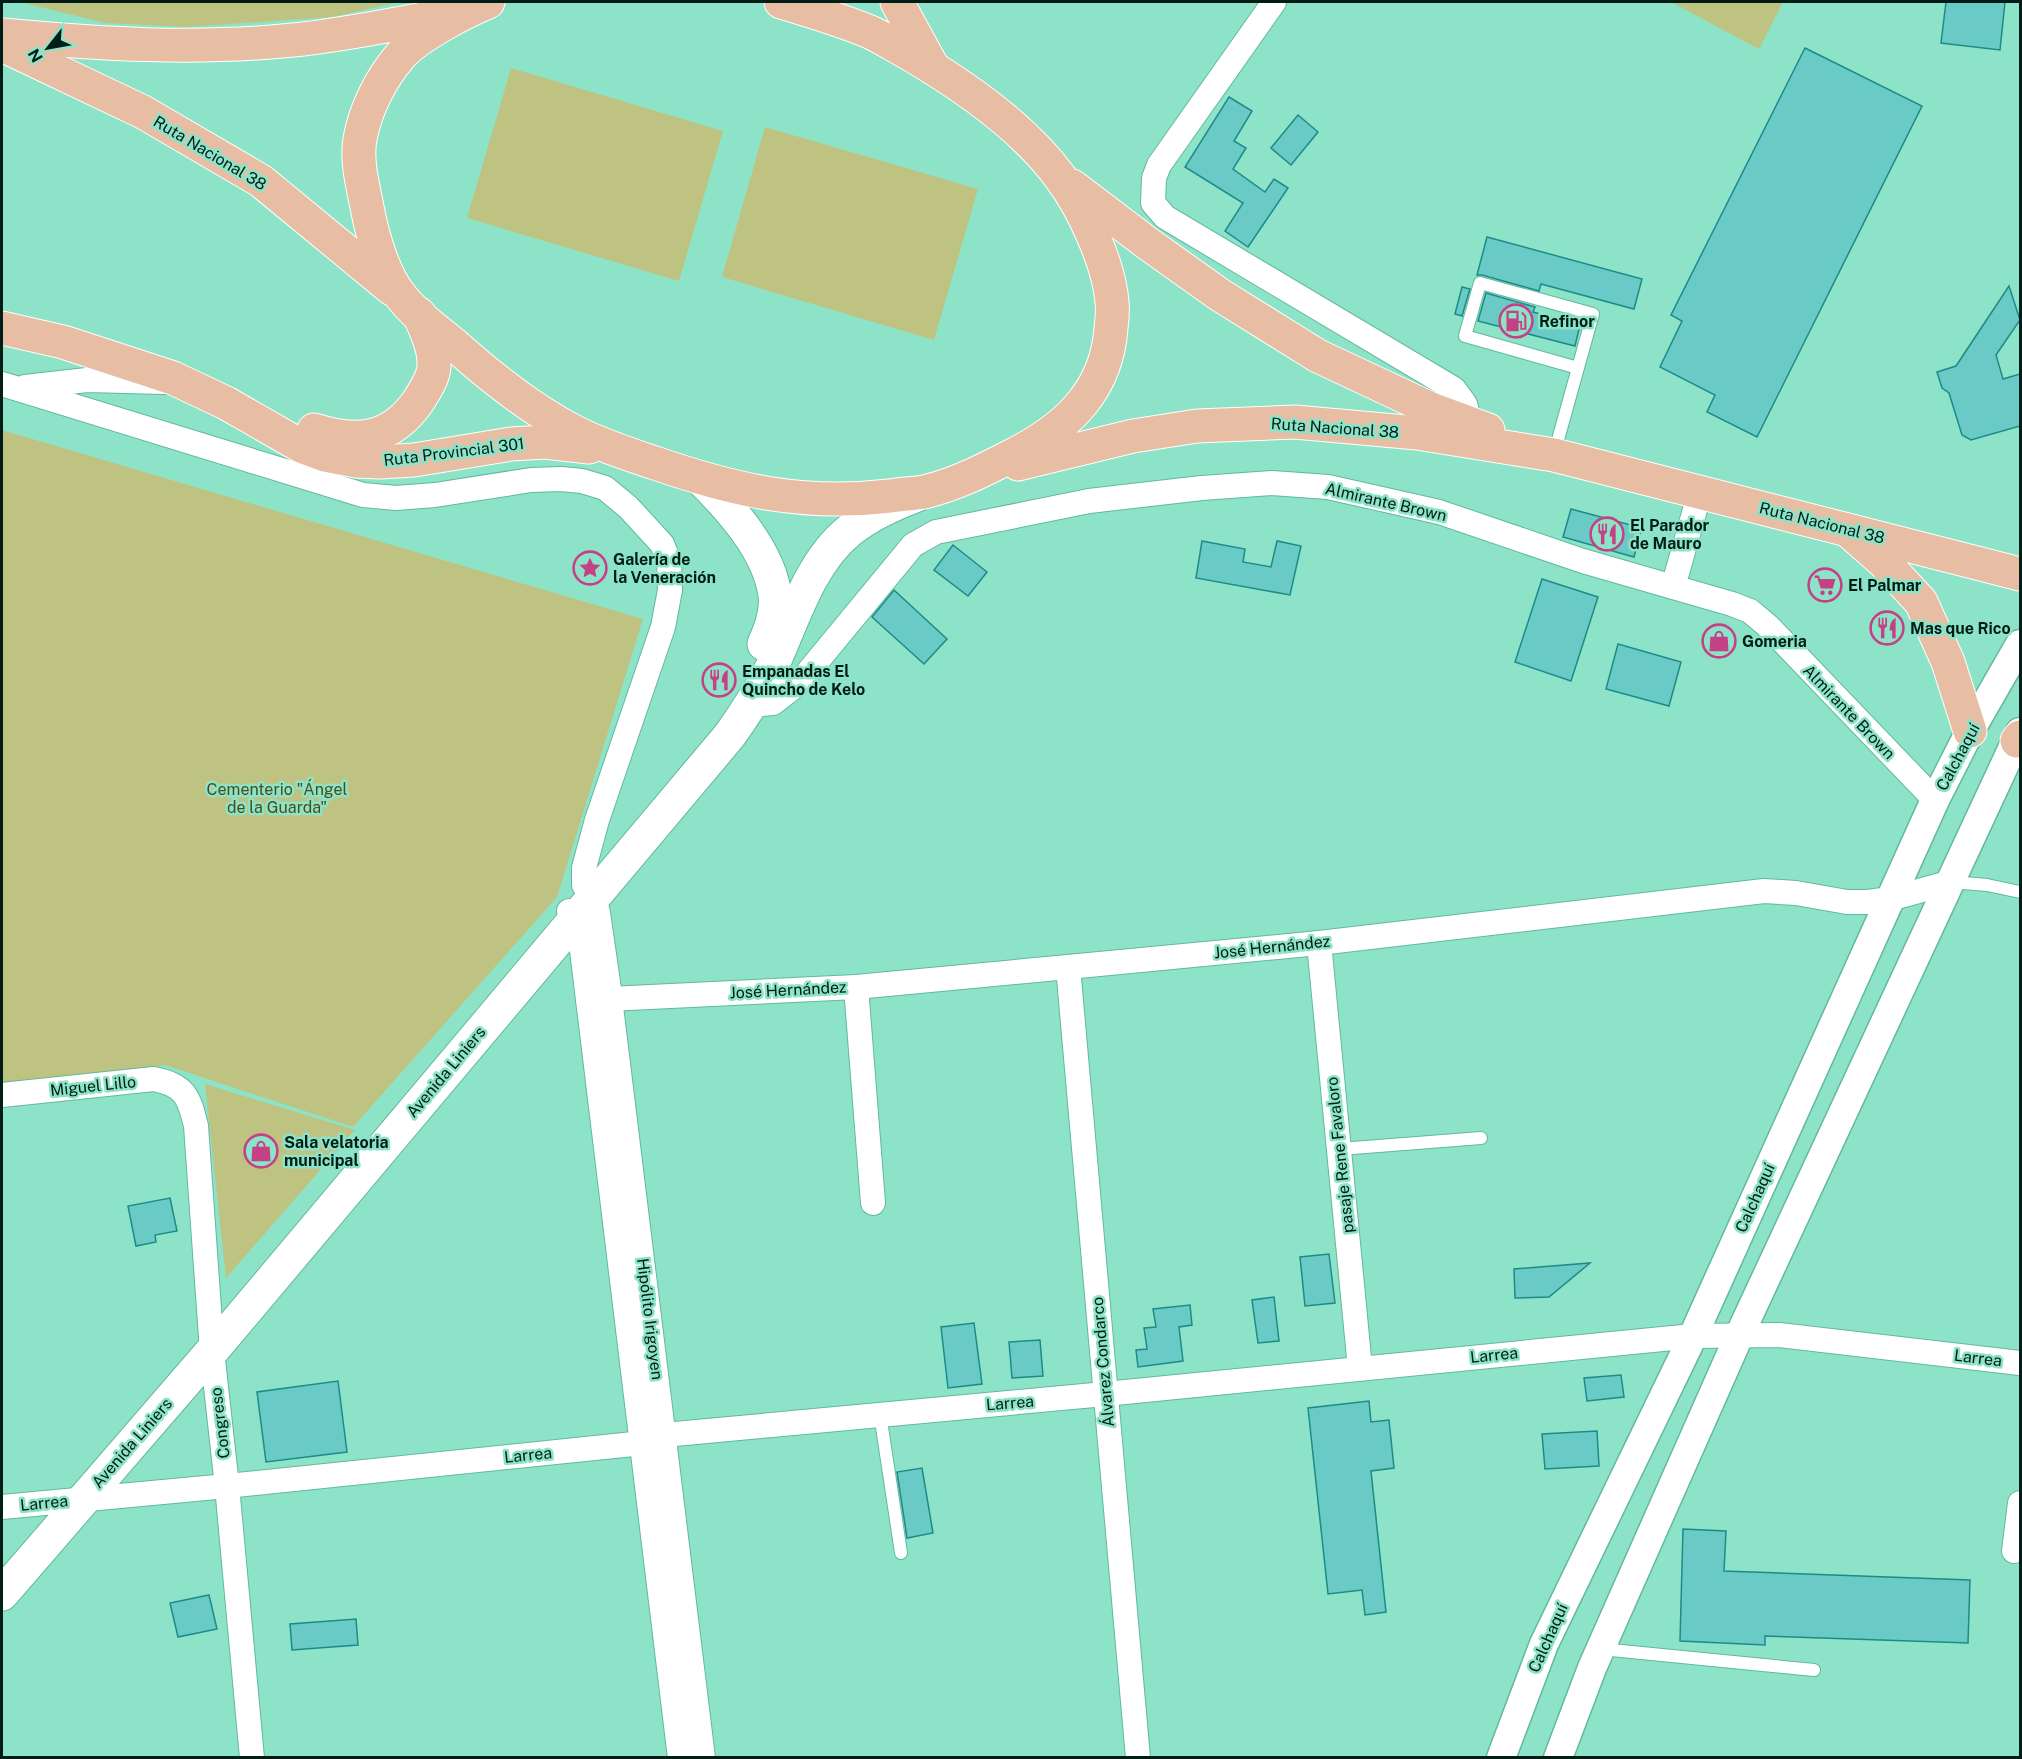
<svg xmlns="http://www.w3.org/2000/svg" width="2022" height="1759" viewBox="0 0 2022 1759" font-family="'Public Sans',sans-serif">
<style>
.green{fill:#bfc381}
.building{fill:#69cac6;stroke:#1d8b88;stroke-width:1.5}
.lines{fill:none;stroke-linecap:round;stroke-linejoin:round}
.service-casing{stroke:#62b99e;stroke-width:14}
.minor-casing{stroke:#62b99e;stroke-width:26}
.tertiary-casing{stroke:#62b99e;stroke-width:31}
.secondary-casing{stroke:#62b99e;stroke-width:35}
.primary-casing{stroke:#fff;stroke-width:35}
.service{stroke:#fff;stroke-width:12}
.minor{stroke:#fff;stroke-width:24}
.tertiary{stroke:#fff;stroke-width:28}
.secondary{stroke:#fff;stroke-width:33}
.primary{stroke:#e7bea4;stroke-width:33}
.labels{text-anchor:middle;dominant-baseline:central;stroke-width:5;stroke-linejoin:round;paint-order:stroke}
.street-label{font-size:16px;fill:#021d15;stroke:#8de3c8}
.poi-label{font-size:16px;font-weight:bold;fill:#021d15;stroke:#8de3c8;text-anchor:start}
.park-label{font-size:16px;fill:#4b4d19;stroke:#8de3c8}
</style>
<rect width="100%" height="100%" fill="#8de3c8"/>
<g class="green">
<path d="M20,2h380l-68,15 -145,10 -82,-4z"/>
<path d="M1671,2h112l-24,47z"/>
<path d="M511,68l212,63 -44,150 -212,-63z"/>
<path d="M765,127l213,62 -44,151 -212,-63z"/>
<path d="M2,430l641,189 -86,278 -204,230 -188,-62 -163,19z"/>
<path d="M205,1084l150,46 -129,148z"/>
</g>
<g class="building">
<path d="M1946,2h59l-5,48 -59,-7z"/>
<path d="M1805,48l117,58 -165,331 -50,-25 8,-17 -55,-28 22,-46 -11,-6z"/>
<path d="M1229,97l23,14 -18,30 12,7 -13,21 32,23 9,-13 14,9 -40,59 -23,-16 18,-28 -58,-36z"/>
<path d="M1298,115l20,17 -27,33 -20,-17z"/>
<path d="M1487,237l155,42 -8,30 -93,-25 -2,7 -57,-16h-5z"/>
<path d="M2009,286l11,34 -24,35 7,24 17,-5v52l-49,14 -9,-5 -13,-42 -7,-5 -5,-16 19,-6z"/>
<path d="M1462,287l8,2 -8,27 -7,-2z"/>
<path d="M1486,293l49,14 -2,5 47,13 -5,21 -97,-25z"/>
<path d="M1571,509l71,19 -8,29 -71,-20z"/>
<path d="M1202,541l43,8 -2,13 28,5 6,-26 24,5 -11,49 -94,-17z"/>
<path d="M953,545l34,27 -19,24 -34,-26z"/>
<path d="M1542,579l56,18 -27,84 -56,-19z"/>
<path d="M894,590l53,49 -23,25 -52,-47z"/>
<path d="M1618,644l63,18 -12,44 -63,-17z"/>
<path d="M170,1198l7,33 -22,4 1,7 -20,4 -8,-40z"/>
<path d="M1329,1254l6,49 -30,3 -5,-49z"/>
<path d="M1590,1263l-41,34 -34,1 -1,-29z"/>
<path d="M1274,1297l5,44 -21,2 -6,-43z"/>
<path d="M1190,1305l2,20 -13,2 4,34 -45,6 -2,-17 11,-1 -3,-21 12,-1 -3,-18z"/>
<path d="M974,1323l8,61 -34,4 -7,-61z"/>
<path d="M1040,1340l3,36 -31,2 -3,-36z"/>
<path d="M1621,1375l3,22 -37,4 -3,-23z"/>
<path d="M338,1381l9,71 -81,10 -9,-70z"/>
<path d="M1369,1401l2,21 18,-2 5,48 -23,3 15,141 -21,3 -3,-25 -34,4 -20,-186z"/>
<path d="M1597,1431l2,35 -54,3 -3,-35z"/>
<path d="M922,1468l11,65 -26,5 -10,-66z"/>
<path d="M1683,1529l43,2 -2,40 246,9 -2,63 -203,-7v9l-85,-4z"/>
<path d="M209,1595l8,34 -39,8 -8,-34z"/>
<path d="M356,1619l2,26 -66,5 -2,-26z"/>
</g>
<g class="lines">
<defs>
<g id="service">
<path d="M1554,454l39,-140 -113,-31 -15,53 113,32"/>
<path d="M1951,882l36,3 33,7"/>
<path d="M1340,1149l141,-11"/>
<path d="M880,1414l21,139"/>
<path d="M1601,1649l213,21"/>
</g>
<g id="minor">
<path d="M1274,2l-115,163 -5,13 -1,25 12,14 289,172 11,15 5,19"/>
<path d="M2,384l361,111 33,3 39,-3 96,-15 30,-1 21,2 23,7 23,19 34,37 7,17 1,29 -7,37 -66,193 -13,48v17l10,12 4,16 10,69 95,776"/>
<path d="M25,387l62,-7 77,2"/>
<path d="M1673,587l27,-95"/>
<path d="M750,705l23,-2 27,-21 113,-137 23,-13 153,-31 113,-13 70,-5 56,4 111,25 144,49 149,43 18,7 19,16 166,173"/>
<path d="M569,911l6,8 6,23 99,816"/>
<path d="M1319,943l41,425"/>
<path d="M1068,967l70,791"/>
<path d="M856,987l17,216"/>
<path d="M588,1000l268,-13 212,-20 251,-24 445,-52 32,2 51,9h21l22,-3 61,-17"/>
<path d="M2,1095l152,-16c31,6 35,18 42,47l16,225 15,135 25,272"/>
<path d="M2,1507l225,-21 416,-43 21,-8 441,-41 588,-58 86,-1 241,28"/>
<path d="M2014,1551l6,-48"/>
</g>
<g id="tertiary">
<path d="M1501,1758l43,-114 149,-308 242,-536 35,-69 50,-87"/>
<path d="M1558,1758l34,-90 147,-332 281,-604"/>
</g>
<g id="secondary">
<path d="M701,479c30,30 68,72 74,116 2,17 -4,34 -11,49"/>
<path d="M2,1594l210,-243 518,-616c15,-21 29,-43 41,-66 21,-45 38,-106 78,-138 20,-16 44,-27 68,-36"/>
</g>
<g id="primary">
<path d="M488,2c-24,10 -70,34 -87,53 -20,23 -36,55 -41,84 -4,22 3,47 7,68 5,27 16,67 33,88 15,20 38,36 57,52 36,32 75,63 118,85 25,13 53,22 80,31 81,28 149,43 235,33 11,-2 23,-2 34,-4 34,-8 64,-24 95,-40 51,-27 88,-64 92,-124 1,-8 2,-17 1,-26 -3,-38 -29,-95 -52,-125 -37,-51 -99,-93 -152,-124 -13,-7 -25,-15 -38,-21 -29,-12 -59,-21 -89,-30"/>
<path d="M897,2l36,66"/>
<path d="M2,35c97,9 194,15 291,5 53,-5 106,-17 158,-26"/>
<path d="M2,45l141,67 118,69 131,108"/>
<path d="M1072,186l75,57 73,52 98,61 113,53 57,21"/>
<path d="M2,328l61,14 110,36 53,25 75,43 24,9 31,6 24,1 34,-2 97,-16 34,-2 44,5"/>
<path d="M314,430c43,14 78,10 105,-30 6,-10 14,-21 15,-33 1,-19 -8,-36 -15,-53"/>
<path d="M1018,464l115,-28 64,-10 98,-4 122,11 137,22 466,119"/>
<path d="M1851,533l33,29 37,40 27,60 22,69"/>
<path d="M2017,741l3,-4"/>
</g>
</defs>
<use href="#service" class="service-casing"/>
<use href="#minor" class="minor-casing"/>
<use href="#tertiary" class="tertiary-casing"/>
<use href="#secondary" class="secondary-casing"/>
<use href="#primary" class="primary-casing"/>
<use href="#service" class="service"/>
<use href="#minor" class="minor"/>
<use href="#tertiary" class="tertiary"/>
<use href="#secondary" class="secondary"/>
<use href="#primary" class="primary"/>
</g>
<defs>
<symbol id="fuel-ring" viewBox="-11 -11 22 22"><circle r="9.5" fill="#8de3c8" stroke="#c44186" stroke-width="1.5"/><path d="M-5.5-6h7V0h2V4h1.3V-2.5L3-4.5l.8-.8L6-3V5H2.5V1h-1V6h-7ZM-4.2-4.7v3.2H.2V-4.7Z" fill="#c44186"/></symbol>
<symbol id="restaurant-ring" viewBox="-11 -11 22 22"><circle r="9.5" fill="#8de3c8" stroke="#c44186" stroke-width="1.5"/><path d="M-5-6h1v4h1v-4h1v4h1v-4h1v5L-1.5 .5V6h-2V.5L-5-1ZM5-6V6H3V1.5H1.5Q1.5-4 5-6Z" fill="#c44186"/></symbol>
<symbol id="sight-ring" viewBox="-11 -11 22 22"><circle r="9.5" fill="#8de3c8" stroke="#c44186" stroke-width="1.5"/><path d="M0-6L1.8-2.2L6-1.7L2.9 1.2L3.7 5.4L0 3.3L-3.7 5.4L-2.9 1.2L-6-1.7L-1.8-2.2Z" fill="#c44186"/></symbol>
<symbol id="supermarket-ring" viewBox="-11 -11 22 22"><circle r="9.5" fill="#8de3c8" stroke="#c44186" stroke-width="1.5"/><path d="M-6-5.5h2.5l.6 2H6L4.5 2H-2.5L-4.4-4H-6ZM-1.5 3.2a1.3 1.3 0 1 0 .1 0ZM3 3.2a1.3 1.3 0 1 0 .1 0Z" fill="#c44186"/></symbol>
<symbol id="shop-ring" viewBox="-11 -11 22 22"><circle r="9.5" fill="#8de3c8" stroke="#c44186" stroke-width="1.5"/><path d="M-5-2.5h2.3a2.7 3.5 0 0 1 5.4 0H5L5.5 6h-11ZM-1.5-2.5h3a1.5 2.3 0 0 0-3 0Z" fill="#c44186"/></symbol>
</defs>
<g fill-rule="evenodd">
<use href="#fuel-ring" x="1497" y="302" width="38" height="38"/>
<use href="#restaurant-ring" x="1588" y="515" width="38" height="38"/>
<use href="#sight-ring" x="571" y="549" width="38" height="38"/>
<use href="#supermarket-ring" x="1806" y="566" width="38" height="38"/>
<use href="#restaurant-ring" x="1868" y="609" width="38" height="38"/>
<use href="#shop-ring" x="1700" y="622" width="38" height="38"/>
<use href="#restaurant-ring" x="700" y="661" width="38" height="38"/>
<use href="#shop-ring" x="242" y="1132" width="38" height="38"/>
</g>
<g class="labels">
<g class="street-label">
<text transform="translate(210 153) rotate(31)">Ruta Nacional 38</text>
<text transform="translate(1335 428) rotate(4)">Ruta Nacional 38</text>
<text transform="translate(454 452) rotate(-7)">Ruta Provincial 301</text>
<text transform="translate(1386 502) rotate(13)">Almirante Brown</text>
<text transform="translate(1822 523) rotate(14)">Ruta Nacional 38</text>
<text transform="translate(1849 712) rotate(46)">Almirante Brown</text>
<text transform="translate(1958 757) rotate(-62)">Calchaquí</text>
<text transform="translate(1272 947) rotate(-6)">José Hernández</text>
<text transform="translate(788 990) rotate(-3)">José Hernández</text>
<text transform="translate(446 1072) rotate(-50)">Avenida Liniers</text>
<text transform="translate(93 1086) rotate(-6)">Miguel Lillo</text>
<text transform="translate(1340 1155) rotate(-96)">pasaje Rene Favaloro</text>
<text transform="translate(1755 1198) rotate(-66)">Calchaquí</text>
<text transform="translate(650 1319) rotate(83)">Hipólito Irigoyen</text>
<text transform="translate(1494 1355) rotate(-6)">Larrea</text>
<text transform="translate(1978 1358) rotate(7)">Larrea</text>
<text transform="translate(1103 1362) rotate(-95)">Álvarez Condarco</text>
<text transform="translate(1010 1403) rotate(-5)">Larrea</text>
<text transform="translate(220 1423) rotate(-97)">Congreso</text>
<text transform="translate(132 1443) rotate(-49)">Avenida Liniers</text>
<text transform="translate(528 1455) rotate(-6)">Larrea</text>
<text transform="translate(44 1503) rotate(-6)">Larrea</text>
<text transform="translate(1548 1638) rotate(-66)">Calchaquí</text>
</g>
<g class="poi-label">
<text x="1539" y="321">Refinor</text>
<text x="1630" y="525">El Parador<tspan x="1630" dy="18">de Mauro</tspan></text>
<text x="613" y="559">Galería de<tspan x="613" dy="18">la Veneración</tspan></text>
<text x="1848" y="585">El Palmar</text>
<text x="1910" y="628">Mas que Rico</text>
<text x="1742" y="641">Gomeria</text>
<text x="742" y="671">Empanadas El<tspan x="742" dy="18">Quincho de Kelo</tspan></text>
<text x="284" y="1142">Sala velatoria<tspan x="284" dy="18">municipal</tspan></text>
</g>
<g class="park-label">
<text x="277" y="789">Cementerio "Ángel<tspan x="277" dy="18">de la Guarda"</tspan></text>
</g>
</g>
<rect width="2022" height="1759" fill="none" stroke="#021d15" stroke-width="6"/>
<g transform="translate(48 48) rotate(239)" stroke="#8de3c8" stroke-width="4.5" paint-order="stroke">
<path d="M0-4.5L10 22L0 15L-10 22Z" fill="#021d15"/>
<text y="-9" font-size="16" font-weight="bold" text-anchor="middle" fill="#021d15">N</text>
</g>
</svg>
